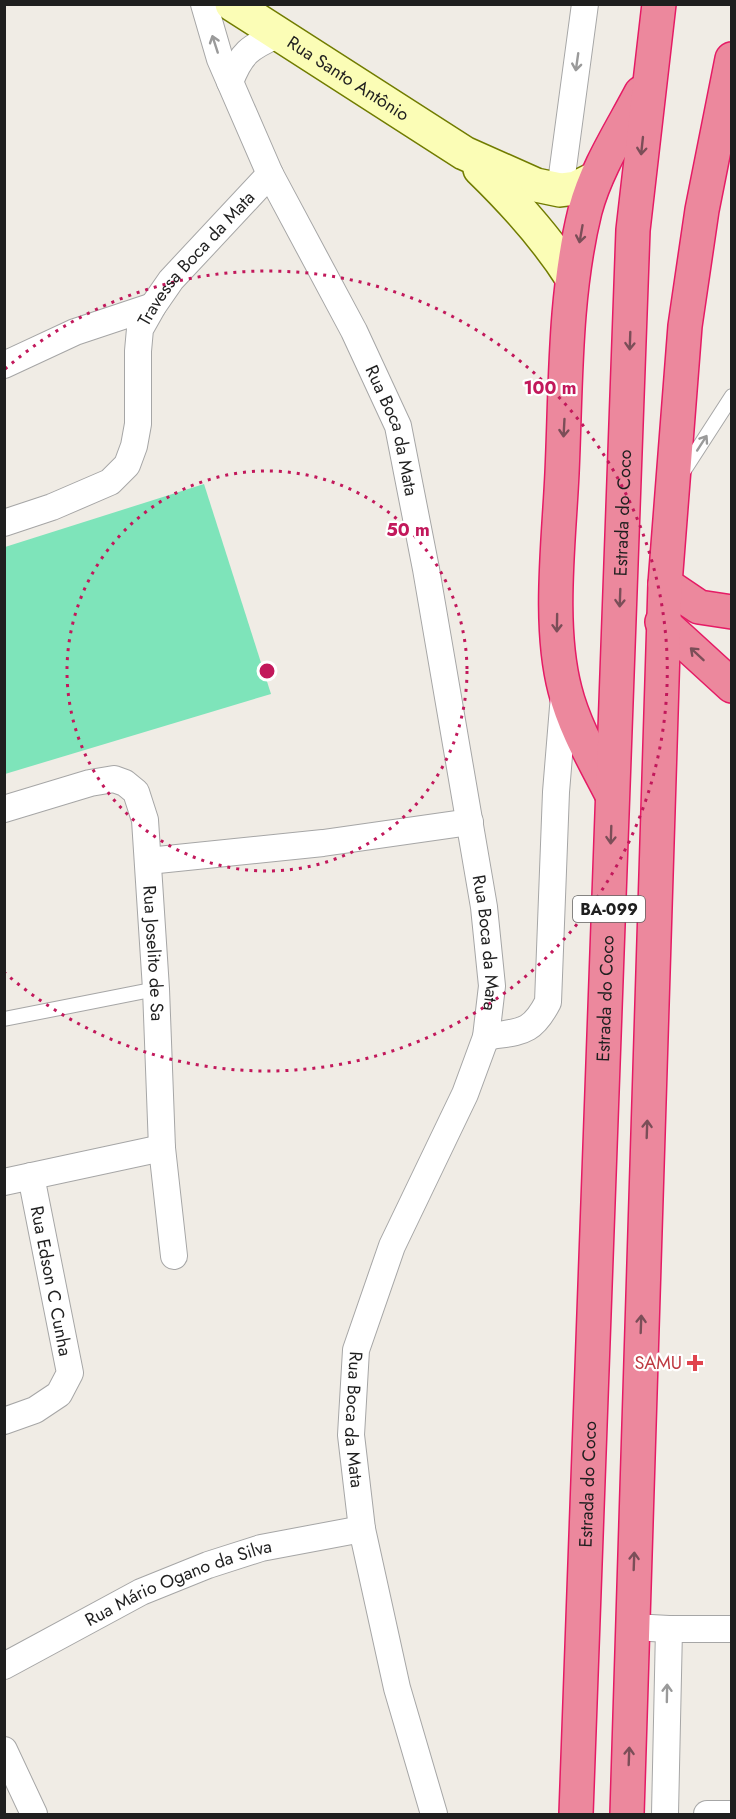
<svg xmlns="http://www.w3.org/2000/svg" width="736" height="1819" viewBox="0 0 736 1819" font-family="Jost,sans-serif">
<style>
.pitch{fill:#7ee4ba}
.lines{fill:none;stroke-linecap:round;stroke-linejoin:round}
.lane-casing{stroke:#a6a6a6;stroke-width:16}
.street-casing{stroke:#a6a6a6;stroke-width:28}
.secondary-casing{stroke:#717c00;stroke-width:36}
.highway-casing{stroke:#e51b65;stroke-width:36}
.lane{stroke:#fff;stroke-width:14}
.street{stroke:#fff;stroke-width:26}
.secondary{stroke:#fbfdb6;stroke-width:33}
.highway{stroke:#ec889d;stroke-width:33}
.oneway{stroke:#9a9a9a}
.oneway2{stroke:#7b4e58}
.ring{fill:none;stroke:#c2185b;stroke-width:3;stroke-dasharray:3 6}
.health-dot{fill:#e0444e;stroke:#fff;stroke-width:2}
.labels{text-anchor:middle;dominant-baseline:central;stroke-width:4.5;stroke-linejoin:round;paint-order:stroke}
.shield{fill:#fff;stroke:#626262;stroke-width:1.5}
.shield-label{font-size:16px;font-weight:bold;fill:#1f1f1f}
.street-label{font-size:18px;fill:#1f1f1f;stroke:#fff}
.health-label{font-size:18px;fill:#be3a42;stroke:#fff;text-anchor:end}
.centre{fill:#c2185b;stroke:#fff;stroke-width:3}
.ring-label{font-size:18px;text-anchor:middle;font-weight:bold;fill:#c2185b;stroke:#fff;stroke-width:4.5;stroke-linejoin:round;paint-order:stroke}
</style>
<rect width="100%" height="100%" fill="#f0ece5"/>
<path class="pitch" d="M204,484l67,210 -266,80v-227z"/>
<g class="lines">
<defs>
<g id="lane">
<path d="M681,475l51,-79"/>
<path d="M4,1019l152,-30"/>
</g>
<g id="street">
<path id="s1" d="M204,4l16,55 50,115 84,157 44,95 28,143 58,338 8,79 -6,51 -21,57 -73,152 -36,104 -5,85 11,94 35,159 37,126"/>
<path d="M230,82c11,-29 20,-35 47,-47"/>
<path d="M560,190l25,-186"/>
<path d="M4,365l71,-33 78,-26"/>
<path id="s2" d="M4,523l48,-16 58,-25 17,-17 7,-19 4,-22v-73l2,-22 13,-23 18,-26 99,-106"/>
<path id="s3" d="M4,809l86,-26 24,-4 11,4 11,9 9,28 11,169 6,159 12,108"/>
<path d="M148,861l175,-18 147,-21"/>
<path d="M486,1037c34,-6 45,-2 62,-35l8,-210 8,-97"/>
<path d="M4,1182l158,-34"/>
<path d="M4,1421l31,-11 24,-16 11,-21 -39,-197"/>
<path d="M632,1627l37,2h63"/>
<path id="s4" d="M4,1666l137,-74 67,-27 53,-17 101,-19"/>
<path d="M4,1750l30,64"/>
<path d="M665,1814l4,-185"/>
<path d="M707,1814h25"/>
</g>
<g id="secondary">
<path id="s5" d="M232,4l232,149 72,32 24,5 16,-2 20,-10"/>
<path d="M480,169c35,34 66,68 92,109"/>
</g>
<g id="highway">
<path d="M665,584l34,23 33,5"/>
<path d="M662,622l70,64"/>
<path d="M611,793c-17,-33 -37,-67 -46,-103 -17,-65 -6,-150 -3,-217 4,-87 2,-177 23,-262 11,-42 36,-80 56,-118"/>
<path id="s6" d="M576,1814l57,-1584 26,-226"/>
<path d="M627,1814l38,-1230 20,-258 17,-116 30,-151"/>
</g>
</defs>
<use href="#lane" class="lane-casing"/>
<use href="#street" class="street-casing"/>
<use href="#secondary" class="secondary-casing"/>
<use href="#highway" class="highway-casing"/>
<use href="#lane" class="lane"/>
<use href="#street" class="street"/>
<use href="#secondary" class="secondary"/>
<use href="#highway" class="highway"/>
</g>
<defs><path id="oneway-shaft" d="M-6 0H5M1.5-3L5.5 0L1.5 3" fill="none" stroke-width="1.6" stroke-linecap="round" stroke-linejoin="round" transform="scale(1.5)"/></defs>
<g class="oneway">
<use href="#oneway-shaft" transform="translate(215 44) rotate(-108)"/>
<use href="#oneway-shaft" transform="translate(577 62) rotate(98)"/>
<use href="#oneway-shaft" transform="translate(702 443) rotate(-57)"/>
<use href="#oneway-shaft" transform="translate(667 1693) rotate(-89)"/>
</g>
<g class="oneway2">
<use href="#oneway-shaft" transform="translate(642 146) rotate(96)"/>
<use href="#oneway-shaft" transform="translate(581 234) rotate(100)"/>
<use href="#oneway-shaft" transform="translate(630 341) rotate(92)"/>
<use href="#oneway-shaft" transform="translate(564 428) rotate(93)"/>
<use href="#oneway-shaft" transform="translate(620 598) rotate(92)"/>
<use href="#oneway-shaft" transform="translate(557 623) rotate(91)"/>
<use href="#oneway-shaft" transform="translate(697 654) rotate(-137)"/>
<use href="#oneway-shaft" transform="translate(611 835) rotate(92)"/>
<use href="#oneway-shaft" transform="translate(647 1129) rotate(-88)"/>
<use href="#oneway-shaft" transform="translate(641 1324) rotate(-88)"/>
<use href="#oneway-shaft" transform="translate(634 1561) rotate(-88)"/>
<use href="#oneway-shaft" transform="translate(629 1756) rotate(-88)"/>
</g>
<g class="ring">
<circle cx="267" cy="671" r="200"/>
<path d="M5 369A400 400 0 1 1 5 973"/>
</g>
<path class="health-dot" d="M692 1354h6v6h6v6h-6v6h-6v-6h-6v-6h6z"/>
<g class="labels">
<rect class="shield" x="573" y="896" width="72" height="26" rx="4.5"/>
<g class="shield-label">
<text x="609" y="909">BA-099</text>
</g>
<g class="street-label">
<text stroke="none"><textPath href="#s5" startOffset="138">Rua Santo Antônio</textPath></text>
<text stroke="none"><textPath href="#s2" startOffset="366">Travessa Boca da Mata</textPath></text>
<text stroke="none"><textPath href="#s1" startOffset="468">Rua Boca da Mata</textPath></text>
<text stroke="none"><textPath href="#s6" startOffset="1302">Estrada do Coco</textPath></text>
<text stroke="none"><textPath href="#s1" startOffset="990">Rua Boca da Mata</textPath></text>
<text stroke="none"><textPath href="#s3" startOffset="303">Rua Joselito de Sa</textPath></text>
<text stroke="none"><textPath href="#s6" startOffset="816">Estrada do Coco</textPath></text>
<text transform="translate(51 1281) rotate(79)">Rua Edson C Cunha</text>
<text stroke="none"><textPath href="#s1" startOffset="1494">Rua Boca da Mata</textPath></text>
<text stroke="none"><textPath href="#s6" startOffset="330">Estrada do Coco</textPath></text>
<text stroke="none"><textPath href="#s4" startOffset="194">Rua Mário Ogano da Silva</textPath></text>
</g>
<g class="health-label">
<text x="682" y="1363">SAMU</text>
</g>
</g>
<circle cx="267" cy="671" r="9" class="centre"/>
<g class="ring-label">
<text x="550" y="394">100 m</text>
<text x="408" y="536">50 m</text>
</g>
<rect width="736" height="1819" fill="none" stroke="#1f1f1f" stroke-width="12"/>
</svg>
